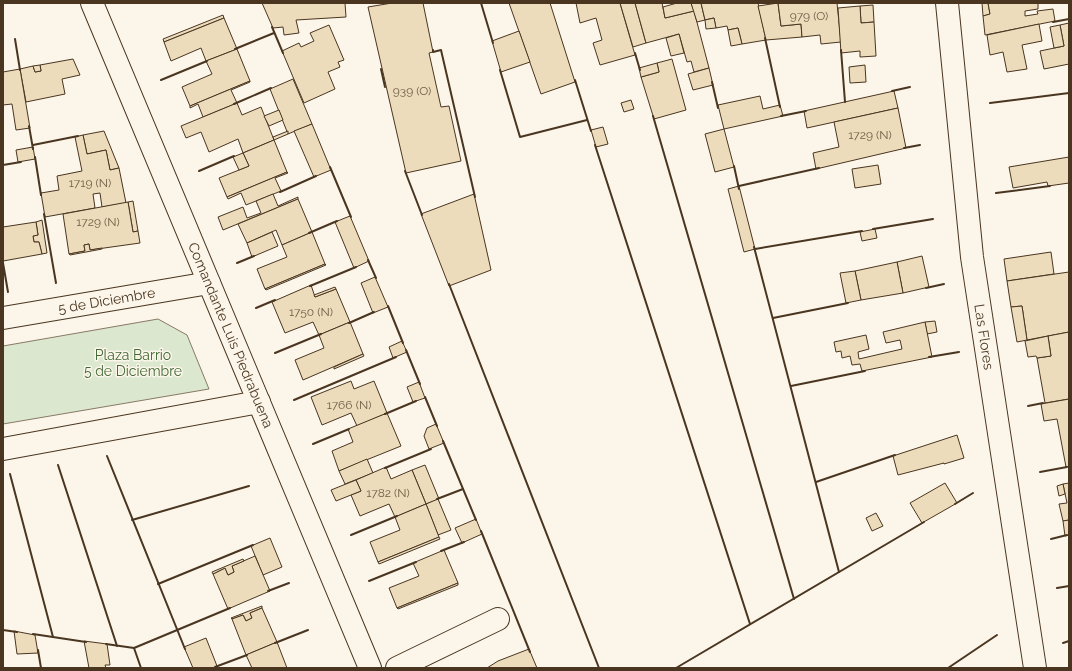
<svg xmlns="http://www.w3.org/2000/svg" width="1072" height="671" viewBox="0 0 1072 671" font-family="Raleway,sans-serif">
<style>
.green{fill:#dce7d0;stroke:#887966}
.building{fill:#ecdcbc;stroke:#4a3520}
.lines{fill:none;stroke-linecap:round;stroke-linejoin:round}
.street-casing{stroke:#4a3520;stroke-width:24}
.street{stroke:#fbf6e9;stroke-width:22}
.wall{stroke:#4a3520;stroke-width:2}
.labels{text-anchor:middle;dominant-baseline:central;stroke-width:3;stroke-linejoin:round;paint-order:stroke}
.number-label{font-size:12px;fill:#725f47}
.street-label{font-size:14px;fill:#4a3520;stroke:#fbf6e9}
.park-label{font-size:14px;fill:#436837;stroke:#fbf6e9}
</style>
<rect width="100%" height="100%" fill="#fbf6e9"/>
<path class="green" d="M158,319l29,16 22,54 -206,35v-78z"/>
<g class="building">
<path d="M262,3h83l1,14 -50,3 3,13 -15,2 -1,-8 -10,1z"/>
<path d="M392,3h31l10,49 -4,1 12,54 8,-1 12,55 -55,12 -38,-166z"/>
<path d="M509,3h41l25,79 -34,12z"/>
<path d="M576,3h44l15,52 -35,10 -7,-22 9,-3 -6,-22 -16,5z"/>
<path d="M620,3h15l11,40 -13,4z"/>
<path d="M635,3h27l3,15 29,-7 15,57 -15,4 -3,-11 -4,1 -8,-28 -33,9z"/>
<path d="M677,3h14l3,8 -29,7 -2,-11z"/>
<path d="M691,3h10l4,17 -8,2z"/>
<path d="M701,3h57l8,37 -24,4 -4,-16 -10,2 -1,-4 -11,2 -2,-10 -9,2z"/>
<path d="M778,3l3,23 20,-2 1,13 -36,3 -8,-34z"/>
<path d="M778,3h59l4,39 -20,2 -1,-9 -18,2 -1,-13 -20,2z"/>
<path d="M982,3h6l2,11 -7,2z"/>
<path d="M988,3h50v6l-13,2v5l13,-2 -1,-3 16,-2 2,12 -70,14 -2,-19 7,-2z"/>
<path d="M873,5l1,17 -13,1 -1,-17z"/>
<path d="M860,6l1,17 13,-1 2,34 -16,1v-6l-19,2 -3,-45z"/>
<path d="M223,15l1,3 -60,24 -1,-3z"/>
<path d="M224,18l13,31 -31,12 -5,-13 -30,13 -7,-19z"/>
<path d="M714,18l2,10 -10,1 -1,-9z"/>
<path d="M1069,23v41l-25,5 -4,-18 24,-5 -4,-21z"/>
<path d="M1039,24l3,17 -20,4 5,24 -20,3 -4,-20 -13,3 -3,-20z"/>
<path d="M329,25l15,35 -6,2 2,5 -12,5 7,17 -31,14 -22,-52 17,-8 2,4 13,-6 -4,-8z"/>
<path d="M1060,25l4,21 -10,2 -4,-21z"/>
<path d="M738,28l4,16 -11,2 -3,-16z"/>
<path d="M519,31l11,31 -29,10 -9,-31z"/>
<path d="M679,34l5,19 -13,3 -5,-18z"/>
<path d="M237,49l13,32 -60,25 -8,-19 30,-13 -6,-13z"/>
<path d="M73,59l7,16 -18,4 3,15 -39,8 -6,-33 13,-3 2,6 6,-1 -1,-6z"/>
<path d="M672,59l14,51 -32,9 -13,-42 18,-5 -2,-9z"/>
<path d="M657,63l2,9 -18,5 -2,-9z"/>
<path d="M40,65l1,6 -6,1 -2,-6z"/>
<path d="M865,65l1,17 -16,1 -1,-16z"/>
<path d="M709,68l4,17 -20,5 -5,-16z"/>
<path d="M20,69l10,59 -14,2 -4,-26 -9,1v-33z"/>
<path d="M293,79l19,45 -24,10 -18,-45z"/>
<path d="M250,81v1l-19,8 6,13 -34,14 -5,-13 -8,4v-2z"/>
<path d="M894,91l4,17 -91,20 -3,-17z"/>
<path d="M760,96l3,13 17,-4 3,11 -59,13 -6,-24z"/>
<path d="M631,100l3,9 -10,3 -3,-9z"/>
<path d="M237,103l5,12 19,-8 13,33 -31,13 -5,-14 -29,13 -8,-20 -15,6 -5,-12z"/>
<path d="M898,108l8,40 -90,21 -3,-16 26,-6 -5,-25z"/>
<path d="M279,110l4,10 -14,6 -5,-10z"/>
<path d="M312,124l19,46 -17,7 -20,-46z"/>
<path d="M603,127l5,17 -12,3 -5,-17z"/>
<path d="M724,129l10,38 -19,5 -10,-38z"/>
<path d="M104,131l15,37 -9,2 -4,-20 -19,4 -4,-19z"/>
<path d="M288,131v3l-14,6 -1,-3z"/>
<path d="M83,135l4,19 19,-4 4,20 9,-2 7,35 -24,4 -2,-14 -7,1 2,14 -50,9 -4,-24 18,-3 -2,-14 25,-5 -7,-34z"/>
<path d="M274,140l13,32 -60,25 -8,-19 30,-12 -6,-13z"/>
<path d="M33,147l2,12 -17,3 -2,-12z"/>
<path d="M243,153l6,13 -10,4 -6,-13z"/>
<path d="M1069,157v26l-21,3 -1,-4 -34,6 -4,-21z"/>
<path d="M878,165l3,19 -26,4 -3,-19z"/>
<path d="M287,172l1,1 -13,5 6,13 -35,14 -5,-12 -13,6 -1,-2z"/>
<path d="M739,186l16,63 -11,3 -16,-63z"/>
<path d="M273,194l5,12 20,-9v2l-75,31 -5,-13 25,-10 4,11 14,-5 -5,-12z"/>
<path d="M474,194l17,76 -42,16 -28,-72z"/>
<path d="M298,199l14,33 -30,13 -6,-15 -29,13 -9,-19z"/>
<path d="M133,201l5,30 -5,1 -5,-30z"/>
<path d="M128,202l5,30 5,-1 2,12 -50,7 -1,-6 -5,1 1,6 -16,3 -6,-40z"/>
<path d="M350,216l19,45 -15,7 -19,-46z"/>
<path d="M42,220l5,33 -5,1 -3,-12h-5l-1,-6 5,-1 -2,-13z"/>
<path d="M36,222l2,13 -5,1 1,6h5l3,12 -39,7v-34z"/>
<path d="M875,229l2,9 -15,3 -2,-9z"/>
<path d="M272,232l6,14 -26,11 -5,-14z"/>
<path d="M312,232l13,32 -60,25 -8,-20 30,-12 -5,-12z"/>
<path d="M89,244l1,6 12,-2v1l-32,6 -1,-1 16,-3 -1,-6z"/>
<path d="M1051,252l3,22 -47,7 -3,-22z"/>
<path d="M922,256l7,31 -26,6 -6,-31z"/>
<path d="M897,262l6,31 -42,7 -6,-29z"/>
<path d="M325,264l1,1 -60,25 -1,-1z"/>
<path d="M855,271l6,29 -15,3 -6,-30z"/>
<path d="M1069,272v60l-42,8 -5,-34 -11,1 -4,-26z"/>
<path d="M375,277l13,30 -15,6 -12,-30z"/>
<path d="M311,285l4,12 21,-8 14,33 -31,13 -6,-13 -28,11 -13,-31z"/>
<path d="M335,287l1,2 -21,8 -1,-2z"/>
<path d="M1022,306l5,34 -10,2 -6,-35z"/>
<path d="M935,321l2,11 -10,2 -2,-12z"/>
<path d="M350,322l13,32 -60,26 -8,-20 29,-12 -5,-13z"/>
<path d="M925,322l7,35 -70,14 -2,-7 -8,1 -2,-9 -8,2 -1,-7 -5,1 -2,-10 32,-7 3,14 -11,3 1,7 43,-10 -2,-9 -14,3 -3,-11z"/>
<path d="M1069,332v67l-24,4 -8,-45 14,-2 -3,-20z"/>
<path d="M1048,336l3,20 -14,2 -1,-2 -8,1 -3,-16z"/>
<path d="M402,341l5,11 -14,6 -4,-11z"/>
<path d="M363,354l1,2 -30,13v-2z"/>
<path d="M351,381l3,8 20,-8 13,32 -30,13 -6,-13 -29,12 -11,-28z"/>
<path d="M419,382l6,16 -12,4 -6,-15z"/>
<path d="M1069,399v67l-3,1 -9,-48 -13,2 -3,-17z"/>
<path d="M387,413l14,33 -62,25 -7,-20 21,-9 -5,-13z"/>
<path d="M436,424l8,19 -15,6 -5,-13 3,-8z"/>
<path d="M957,435l7,23 -20,6v-1l-46,12 -5,-19z"/>
<path d="M367,459l6,14 -28,11 -6,-13z"/>
<path d="M425,465l14,34 -13,5 -14,-34z"/>
<path d="M386,467l5,12 21,-9 14,34 -31,13 -6,-13 -29,12 -9,-21 10,-4 -5,-11z"/>
<path d="M356,480l5,11 -25,10 -5,-11z"/>
<path d="M945,483l12,20 -35,20 -12,-20z"/>
<path d="M1069,483v39v-2l-6,1 -4,-17 8,-1 -4,-19z"/>
<path d="M1063,484l2,10 -6,2 -2,-10z"/>
<path d="M438,499l13,31 -13,5 -12,-31z"/>
<path d="M426,504l13,33 -61,25 -8,-20 30,-12 -5,-13z"/>
<path d="M876,513l7,13 -11,5 -6,-13z"/>
<path d="M476,519l6,15 -20,9 -7,-15z"/>
<path d="M1069,520v15l-4,1 -2,-15z"/>
<path d="M439,537l1,2 -61,25 -1,-2z"/>
<path d="M270,538l12,29 -19,8 -12,-29z"/>
<path d="M444,550l14,33 -61,25 -8,-20 30,-12 -6,-13z"/>
<path d="M255,556l15,35 -42,18 -15,-35 12,-6 3,7 6,-3 -2,-6z"/>
<path d="M243,559l1,2 -12,5 2,6 -6,3 -3,-7 -12,6 -1,-2z"/>
<path d="M458,583v2l-60,24 -1,-1z"/>
<path d="M262,606v2l-12,5 2,5 -6,3 -3,-6 -11,4 -1,-1z"/>
<path d="M262,608l15,34 -31,13 -14,-36 11,-4 3,6 6,-3 -2,-5z"/>
<path d="M14,631l21,4 3,18 -21,1z"/>
<path d="M206,638l11,28 -3,2h-21l-9,-21z"/>
<path d="M84,641l23,3 3,21h-5l1,3h-17z"/>
<path d="M277,642l10,26h-35l-6,-13z"/>
<path d="M529,649l8,19h-50l11,-7z"/>
</g>
<g class="lines">
<defs>
<g id="street">
<path id="s1" d="M92,3l278,665"/>
<path id="s2" d="M947,3l25,254 63,411"/>
<path id="s3" d="M3,318l206,-35"/>
<path d="M3,449l256,-47"/>
<path d="M397,668l101,-49"/>
</g>
</defs>
<use href="#street" class="street-casing"/>
<use href="#street" class="street"/>
<g class="wall">
<path d="M481,3l12,40"/>
<path d="M1053,22l16,-3"/>
<path d="M272,27l11,26"/>
<path d="M765,38l15,69"/>
<path d="M15,39l5,31"/>
<path d="M235,49l39,-16"/>
<path d="M433,50v2l8,-2 34,147"/>
<path d="M841,50l4,52"/>
<path d="M635,53l5,17"/>
<path d="M381,69l4,18"/>
<path d="M500,70l20,67 67,-17"/>
<path d="M161,80l46,-19"/>
<path d="M575,80l16,51"/>
<path d="M712,82l6,26"/>
<path d="M892,91l18,-4"/>
<path d="M990,103l79,-10"/>
<path d="M234,104l37,-16"/>
<path d="M653,116l141,483"/>
<path d="M781,116l25,-5"/>
<path d="M29,126l4,23"/>
<path d="M33,145l45,-9"/>
<path d="M595,145l155,479"/>
<path d="M904,148l16,-3"/>
<path d="M35,157l6,38"/>
<path d="M3,165l18,-3"/>
<path d="M734,166l5,23"/>
<path d="M330,167l21,50"/>
<path d="M199,171l35,-15"/>
<path d="M405,171l17,44"/>
<path d="M739,186l80,-18"/>
<path d="M280,192l36,-16"/>
<path d="M996,193l54,-7"/>
<path d="M44,214l12,69"/>
<path d="M873,229l60,-10"/>
<path d="M309,233l28,-12"/>
<path d="M754,247l85,325"/>
<path d="M755,249l107,-18"/>
<path d="M368,260l8,18"/>
<path d="M3,263l5,29"/>
<path d="M237,263l17,-7"/>
<path d="M449,284l150,384"/>
<path d="M310,286l46,-19"/>
<path d="M926,288l18,-4"/>
<path d="M388,306l15,37"/>
<path d="M256,308l19,-8"/>
<path d="M773,318l75,-15"/>
<path d="M349,323l25,-11"/>
<path d="M406,350l14,34"/>
<path d="M275,353l46,-19"/>
<path d="M929,357l30,-5"/>
<path d="M791,386l74,-15"/>
<path d="M425,397l12,29"/>
<path d="M294,400l102,-43"/>
<path d="M1028,406l15,-3"/>
<path d="M385,414l31,-13"/>
<path d="M443,441l33,79"/>
<path d="M313,444l36,-15"/>
<path d="M107,456l78,193"/>
<path d="M58,465l59,181"/>
<path d="M385,468l46,-19"/>
<path d="M1040,472l27,-5"/>
<path d="M10,474l43,163"/>
<path d="M816,482l79,-27"/>
<path d="M437,499l26,-10"/>
<path d="M955,504l18,-11"/>
<path d="M132,520l117,-34"/>
<path d="M481,531l49,121"/>
<path d="M351,535l46,-19"/>
<path d="M1051,539l16,-4"/>
<path d="M441,551l23,-9"/>
<path d="M369,581l47,-19"/>
<path d="M158,584l95,-39"/>
<path d="M1057,588l12,-2"/>
<path d="M268,591l21,-8"/>
<path d="M3,630l14,2"/>
<path d="M33,634l53,8"/>
<path d="M275,643l33,-13"/>
<path d="M1063,643l6,-2"/>
<path d="M106,644l28,4 96,-40"/>
<path d="M134,648l7,20"/>
<path d="M38,650l3,18"/>
<path d="M215,667l32,-12"/>
<path d="M676,668l248,-146"/>
<path d="M948,668l49,-33"/>
</g>
</g>
<g class="labels">
<g class="number-label">
<text x="809" y="16">979 (O)</text>
<text x="412" y="91">939 (O)</text>
<text x="870" y="135">1729 (N)</text>
<text x="90" y="183">1719 (N)</text>
<text x="98" y="222">1729 (N)</text>
<text x="311" y="312">1750 (N)</text>
<text x="349" y="405">1766 (N)</text>
<text x="388" y="493">1782 (N)</text>
</g>
<g class="street-label">
<text stroke="none"><textPath href="#s3" startOffset="105">5 de Diciembre</textPath></text>
<text stroke="none"><textPath href="#s1" startOffset="360">Comandante Luis Piedrabuena</textPath></text>
<text stroke="none"><textPath href="#s2" startOffset="336">Las Flores</textPath></text>
</g>
<g class="park-label">
<text x="133" y="355">Plaza Barrio<tspan x="133" dy="16">5 de Diciembre</tspan></text>
</g>
</g>
<rect width="1072" height="671" fill="none" stroke="#4a3520" stroke-width="8"/>
</svg>
